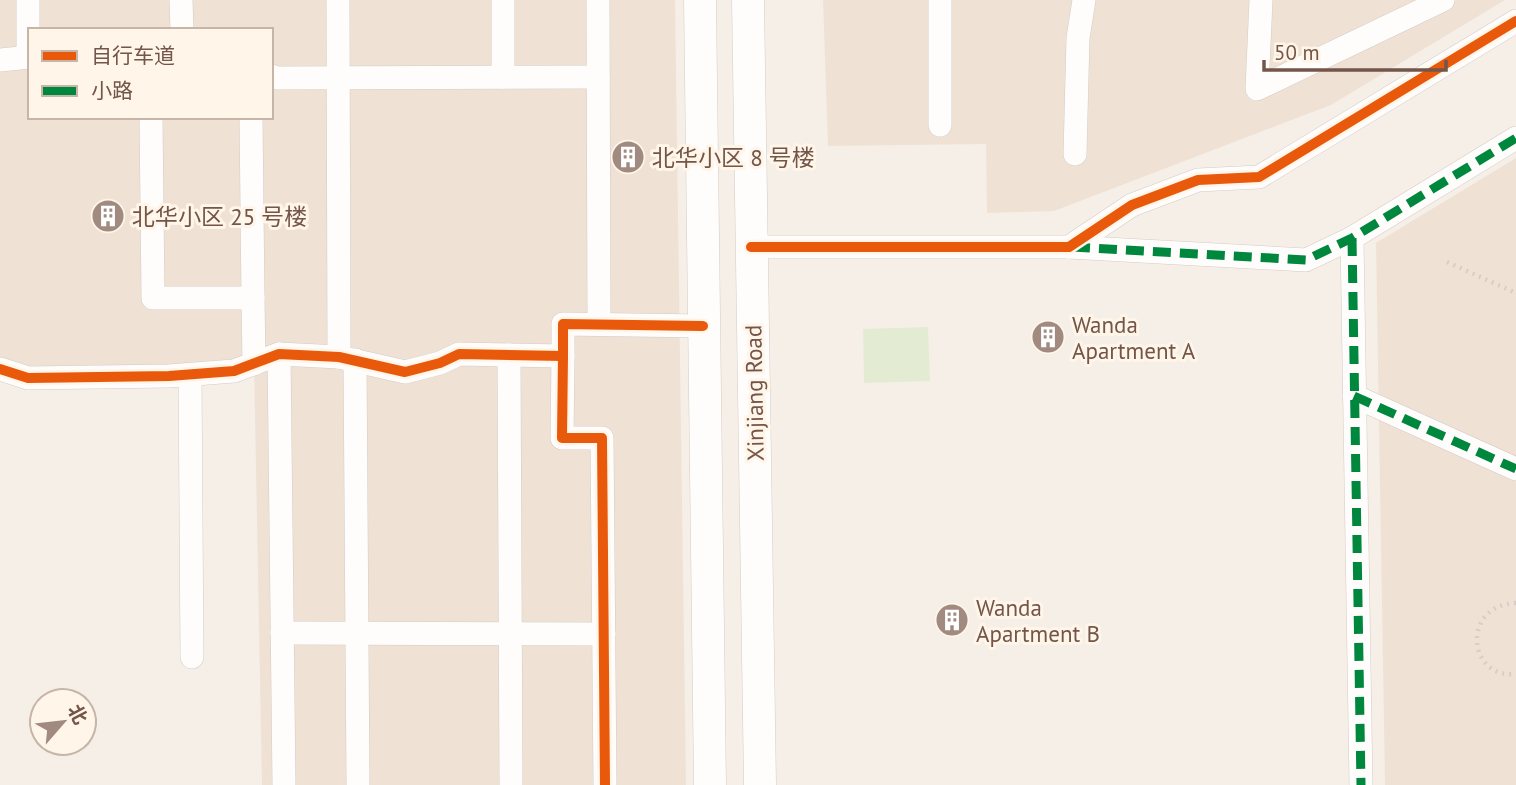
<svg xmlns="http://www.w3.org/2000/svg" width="1516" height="785" viewBox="0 0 1516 785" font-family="'PT Sans','Noto Sans SC',sans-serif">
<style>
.residential{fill:#efe2d5;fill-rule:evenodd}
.green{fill:#e3ecd3}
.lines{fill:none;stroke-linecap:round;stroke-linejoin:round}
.street-casing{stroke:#d4cbc5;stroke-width:24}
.secondary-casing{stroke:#d5cbc4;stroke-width:33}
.path{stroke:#d7cec9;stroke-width:4.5;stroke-dasharray:2 5;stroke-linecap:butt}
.street{stroke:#fefdfc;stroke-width:23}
.secondary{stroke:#fefdfc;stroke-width:32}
.quiet{stroke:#00873e;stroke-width:9;stroke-dasharray:18 9;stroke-linecap:butt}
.cycleway-casing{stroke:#fff5e8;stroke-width:15}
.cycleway{stroke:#e8590c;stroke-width:10}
.labels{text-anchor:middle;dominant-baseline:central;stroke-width:6;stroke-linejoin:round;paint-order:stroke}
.poi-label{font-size:23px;fill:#735549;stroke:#fff5e8;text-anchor:start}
.street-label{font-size:23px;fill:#735549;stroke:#fff5e8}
</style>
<rect width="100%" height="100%" fill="#f6efe8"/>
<g class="residential">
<path d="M0,0h675l11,785h-424l-8,-421 -254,5zM30,30h241v87h-241z"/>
<path d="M823,0h682l-174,105 -277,106 -67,2 -1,-69 -158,2z"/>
<path d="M1516,158v627h-131l-9,-542z"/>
</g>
<path class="green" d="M928,327l2,54 -66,2 -1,-54z"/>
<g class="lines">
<defs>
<g id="street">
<path d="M181,0l1,30"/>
<path d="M338,0l1,357"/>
<path d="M503,0v77"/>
<path d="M598,0l1,324"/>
<path d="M940,0v125"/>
<path d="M1261,0l-4,89 186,-89"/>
<path d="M28,57v-57"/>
<path d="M0,60l30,-3"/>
<path d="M271,76l6,2 321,-1"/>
<path d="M151,117l2,181h100l1,66"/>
<path d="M251,117l2,181"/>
<path d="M1075,154l3,-116 6,-38"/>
<path d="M1352,238l9,547"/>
<path d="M751,247h318l63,-42 66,-25 61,-3 257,-156"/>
<path d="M1069,247l237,13 46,-22 164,-100"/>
<path d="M279,354l5,431"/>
<path d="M509,355l2,430"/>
<path d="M563,356l-1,82h40l3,347"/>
<path d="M355,360l3,425"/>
<path d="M0,369l28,9 141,-2 65,-5 45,-17 60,3 66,15 35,-9 19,-9 104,2v-32l140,2"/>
<path d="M190,375l2,282"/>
<path d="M1354,396l162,73"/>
<path d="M282,633l322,1"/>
</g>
<g id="secondary">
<path d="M700,0l10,785"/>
<path d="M748,0l12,785"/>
</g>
</defs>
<use href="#street" class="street-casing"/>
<use href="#secondary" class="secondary-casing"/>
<g class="path">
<path d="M1447,262l69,31"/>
<path d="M1516,603c-55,2 -49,76 0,71"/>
</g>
<use href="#street" class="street"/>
<use href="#secondary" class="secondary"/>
<g class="quiet">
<path d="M1352,238l9,547"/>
<path d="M1072,247l234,13 46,-22 164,-100"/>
<path d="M1354,396l162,73"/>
</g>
<defs>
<g id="cycleway">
<path d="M751,247h318l63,-42 66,-25 61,-3 257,-156"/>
<path d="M563,356l-1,82h40l3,347"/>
<path d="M0,369l28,9 141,-2 65,-5 45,-17 60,3 66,15 35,-9 19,-9 104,2v-32l140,2"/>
</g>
</defs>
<use href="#cycleway" class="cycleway-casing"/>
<use href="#cycleway" class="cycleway"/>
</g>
<defs>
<symbol id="building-disc" viewBox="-11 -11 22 22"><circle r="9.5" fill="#a18b81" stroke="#fff5e8"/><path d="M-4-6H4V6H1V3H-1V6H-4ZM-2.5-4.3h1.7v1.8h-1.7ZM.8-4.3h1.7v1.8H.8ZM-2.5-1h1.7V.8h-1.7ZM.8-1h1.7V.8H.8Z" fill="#fff"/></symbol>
</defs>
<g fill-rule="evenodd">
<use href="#building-disc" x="609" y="138" width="38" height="38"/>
<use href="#building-disc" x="89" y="197" width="38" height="38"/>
<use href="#building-disc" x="1029" y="318" width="38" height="38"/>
<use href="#building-disc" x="933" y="601" width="38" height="38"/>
</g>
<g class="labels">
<g class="poi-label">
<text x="652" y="157">北华小区 8 号楼</text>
<text x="132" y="216">北华小区 25 号楼</text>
<text x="1072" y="324">Wanda<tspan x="1072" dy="26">Apartment A</tspan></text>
<text x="976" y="607">Wanda<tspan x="976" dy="26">Apartment B</tspan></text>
</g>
<g class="street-label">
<text transform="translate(754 393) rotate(-91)">Xinjiang Road</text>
</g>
</g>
<rect x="28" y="28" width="245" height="91" fill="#fff5e8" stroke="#c7b5a8" stroke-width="2"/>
<rect x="42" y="51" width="35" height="10" fill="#e8590c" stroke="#c7b5a8" stroke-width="2"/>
<text x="91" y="63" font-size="21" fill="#735549">自行车道</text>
<rect x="42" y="86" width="35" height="10" fill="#00873e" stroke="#c7b5a8" stroke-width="2"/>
<text x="91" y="98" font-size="21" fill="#735549">小路</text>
<g transform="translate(63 722) rotate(62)"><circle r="33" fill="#fff5e8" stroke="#c7b5a8" stroke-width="2"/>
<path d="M0-5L12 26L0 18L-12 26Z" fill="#a18b81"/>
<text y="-10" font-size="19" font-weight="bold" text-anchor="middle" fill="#735549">北</text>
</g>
<path d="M1264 60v10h182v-10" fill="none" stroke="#735549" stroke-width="3.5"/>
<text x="1274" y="60" font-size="21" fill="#735549" stroke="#fff5e8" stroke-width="5" paint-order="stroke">50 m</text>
</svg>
